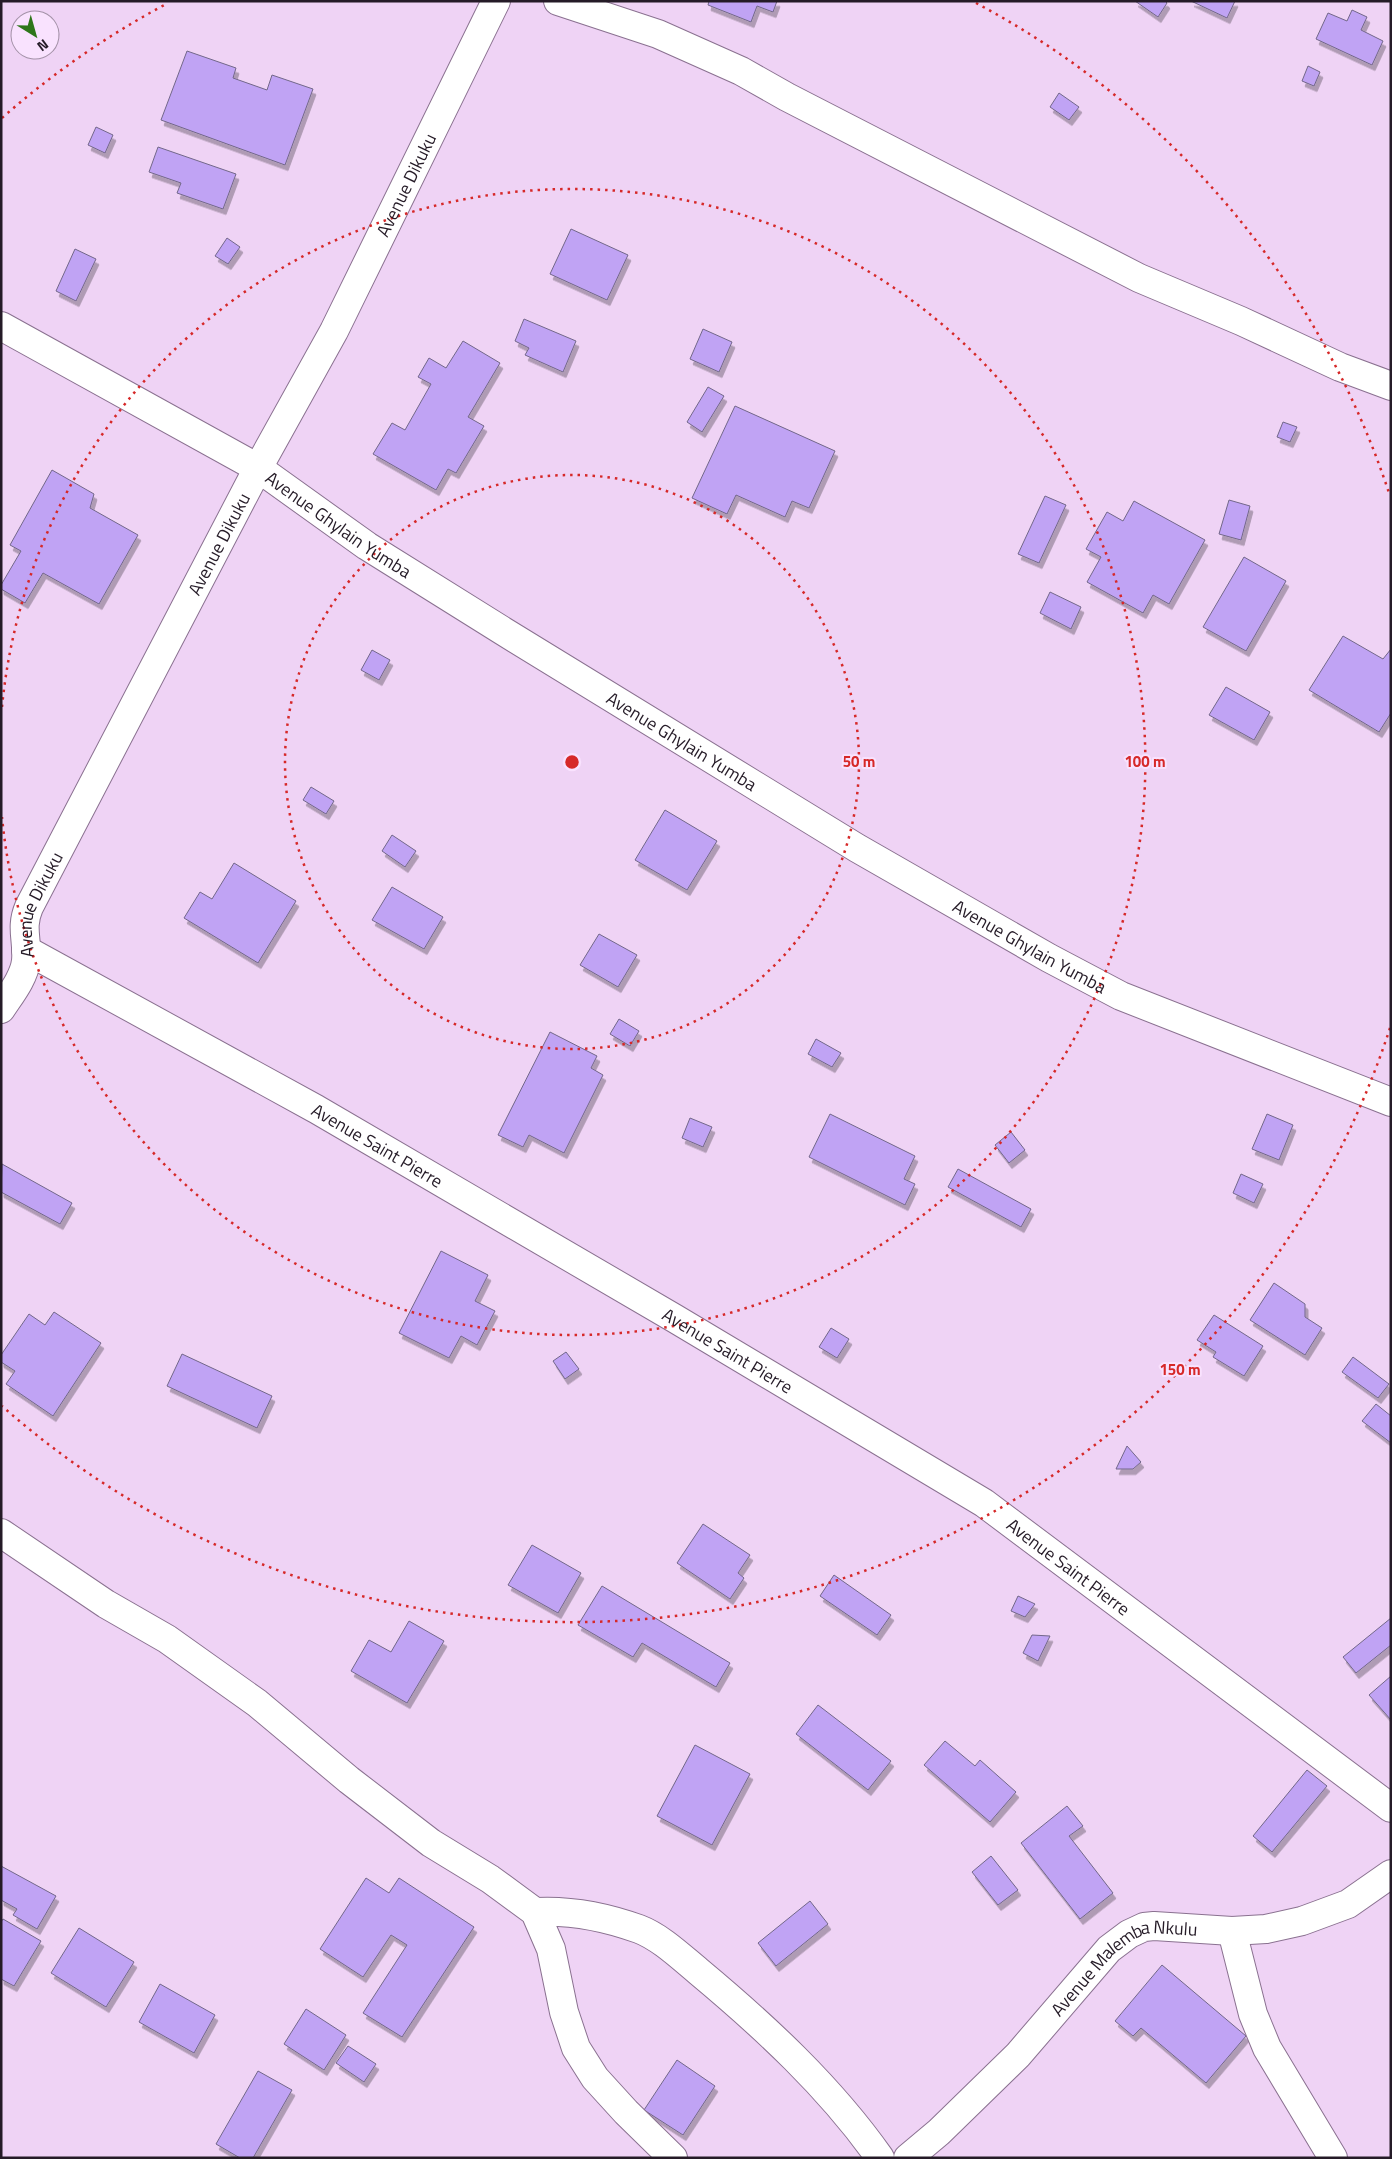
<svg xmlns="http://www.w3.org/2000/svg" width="1392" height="2159" viewBox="0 0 1392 2159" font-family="'Titillium Web',sans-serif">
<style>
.building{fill:#c0a3f4;stroke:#726789;filter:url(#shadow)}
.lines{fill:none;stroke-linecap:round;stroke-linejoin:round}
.minor-casing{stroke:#8a7190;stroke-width:30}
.minor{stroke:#fff;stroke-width:28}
.ring{fill:none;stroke:#d62828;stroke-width:2.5;stroke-dasharray:2.5 5}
.labels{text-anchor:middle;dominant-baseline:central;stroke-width:4;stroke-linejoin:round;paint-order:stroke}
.street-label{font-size:18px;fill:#251b27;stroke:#f9e2fe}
.centre{fill:#d62828;stroke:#f9e2fe;stroke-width:2.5}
.ring-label{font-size:15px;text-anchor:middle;font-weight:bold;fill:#d62828;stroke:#f9e2fe;stroke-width:4;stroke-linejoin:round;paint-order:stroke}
</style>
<defs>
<filter id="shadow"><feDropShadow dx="3" dy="5.5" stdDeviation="0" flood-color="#0004"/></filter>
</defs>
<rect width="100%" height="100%" fill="#efd3f5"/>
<g class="building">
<path d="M709,1h68l-4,11 -16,-6 -6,16 -43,-17z"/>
<path d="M1135,1h30l2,2 -9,14z"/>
<path d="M1191,1h44l-8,17z"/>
<path d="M1352,10l15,7 -6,13 22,11 -11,24 -56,-26 12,-26 19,8z"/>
<path d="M187,51l49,17 -3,10 34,12 5,-15 41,14 -28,76 -124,-45z"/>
<path d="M1308,66l12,6 -6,14 -12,-5z"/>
<path d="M1059,93l20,14 -10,13 -19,-13z"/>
<path d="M96,127l17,8 -8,18 -17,-8z"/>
<path d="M158,147l78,27 -13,35 -46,-16 4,-10 -32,-11z"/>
<path d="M571,229l57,26 -21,45 -57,-26z"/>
<path d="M227,238l13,9 -12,17 -13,-8z"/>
<path d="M75,249l21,10 -20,42 -20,-10z"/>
<path d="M524,319l52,22 -13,31 -38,-17 4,-7 -14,-7z"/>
<path d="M703,329l29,13 -13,30 -29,-13z"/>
<path d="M463,341l37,22 -32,54 16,9 -28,47 -8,-4 -12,21 -63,-36 19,-31 13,7 26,-46 -13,-7 11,-19 17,10z"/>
<path d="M708,387l16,9 -22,36 -15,-10z"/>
<path d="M735,406l100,45 -26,57 -17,-7 -7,16 -49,-22 -9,19 -35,-16z"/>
<path d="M1283,422l14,5 -7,15 -13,-5z"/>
<path d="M52,470l42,24 -4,14 48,27 -39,69 -56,-31 -18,30 -24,-14v-4l20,-34 -11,-6z"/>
<path d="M1045,496l21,9 -27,58 -21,-9z"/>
<path d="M1229,500l21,6 -9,34 -22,-6z"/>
<path d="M1134,501l71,39 -36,64 -16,-9 -10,18 -56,-31 14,-25 -15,-8 21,-37 16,9z"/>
<path d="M1244,557l42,24 -40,70 -43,-24z"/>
<path d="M1050,592l31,15 -10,22 -31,-16z"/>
<path d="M1343,636l40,23 8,-10v64l-12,19 -70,-42z"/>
<path d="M372,650l18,10 -11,20 -18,-10z"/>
<path d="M1226,687l44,25 -16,28 -45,-25z"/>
<path d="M311,787l23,14 -8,13 -23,-14z"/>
<path d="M665,810l52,31 -30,49 -52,-30z"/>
<path d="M392,835l24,16 -11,16 -23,-16z"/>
<path d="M234,863l62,38 -38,62 -74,-45 16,-26 12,7z"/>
<path d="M392,887l51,30 -19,32 -52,-29z"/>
<path d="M599,934l38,21 -19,32 -38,-22z"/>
<path d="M619,1019l20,12 -9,15 -20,-12z"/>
<path d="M550,1032l47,24 -6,12 12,7 -39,78 -35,-18 -6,12 -25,-12z"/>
<path d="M816,1039l25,14 -9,14 -24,-13z"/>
<path d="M830,1114l85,42 -11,23 11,5 -10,21 -96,-48z"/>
<path d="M1267,1114l26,11 -14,35 -27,-11z"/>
<path d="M690,1118l22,9 -9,20 -21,-9z"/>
<path d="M1011,1132l14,18 -16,13 -14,-18z"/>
<path d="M2,1164l70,39 -12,21 -59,-32z"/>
<path d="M958,1169l73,40 -10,18 -73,-40z"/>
<path d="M1241,1174l22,10 -9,19 -21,-10z"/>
<path d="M441,1251l47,24 -13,26 20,10 -18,34 -16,-9 -12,22 -50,-25z"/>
<path d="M1274,1283l31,21v13l17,11 -17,27 -55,-35z"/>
<path d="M54,1312l47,31 -48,73 -47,-32 9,-13 -14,-9v-7l28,-41 16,11z"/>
<path d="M1214,1315l49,31 -19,30 -31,-19 3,-5 -19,-12z"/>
<path d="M831,1328l18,11 -12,19 -18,-11z"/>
<path d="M566,1352l13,17 -14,10 -12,-18z"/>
<path d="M182,1354l90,42 -15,32 -90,-42z"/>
<path d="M1353,1357l36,27 -11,14 -36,-26z"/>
<path d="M1376,1404l15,12v27l-29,-22z"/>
<path d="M1127,1446l14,16 -8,7h-17z"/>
<path d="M703,1524l47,31 -12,18 6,5 -14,21 -53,-36z"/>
<path d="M532,1545l49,28 -23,40 -50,-28z"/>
<path d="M834,1575l57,40 -14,20 -57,-39z"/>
<path d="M602,1586l128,77 -14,24 -74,-44 -9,14 -55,-32z"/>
<path d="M1018,1596l17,8 -10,13 -14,-6z"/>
<path d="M1391,1618v27l-35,28 -13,-16z"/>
<path d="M409,1621l35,20 -37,62 -56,-32 18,-31 22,12z"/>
<path d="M1032,1635l18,1 -12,25 -15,-8z"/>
<path d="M1391,1676v44l-22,-25z"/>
<path d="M818,1705l73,56 -23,29 -72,-56z"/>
<path d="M945,1741l30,25 5,-6 36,32 -26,30 -66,-57z"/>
<path d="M695,1745l55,29 -38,71 -55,-29z"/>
<path d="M1307,1770l20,16 -55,66 -19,-16z"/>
<path d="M1067,1806l16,20 -14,10 44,57 -33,26 -59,-76z"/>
<path d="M991,1856l27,34 -20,15 -26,-33z"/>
<path d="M1,1866l55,30 -19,33 -24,-14 4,-6 -16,-9z"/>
<path d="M366,1878l23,15 10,-15 75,49 -72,110 -39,-24 44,-68 -16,-10 -28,42 -43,-28z"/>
<path d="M810,1901l18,23 -52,42 -18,-23z"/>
<path d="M3,1919l38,22 -27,45 -13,-7v-57z"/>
<path d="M79,1928l55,34 -28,45 -55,-34z"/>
<path d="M1162,1965l84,71 -40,47 -65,-55 -8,8 -18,-15z"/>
<path d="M160,1984l55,31 -21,38 -55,-31z"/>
<path d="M306,2009l40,26 -22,35 -40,-26z"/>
<path d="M348,2046l28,18 -12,18 -28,-19z"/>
<path d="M677,2060l38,26 -32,49 -39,-25z"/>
<path d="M258,2071l34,19 -39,68h-13l-24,-14z"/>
</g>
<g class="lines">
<defs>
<g id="minor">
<path d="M558,1l100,33 83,37 46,26 352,181 102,43 99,46 51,19"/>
<path id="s1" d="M1,326l257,142 109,78 136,85 354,217 192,110 72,38 270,106"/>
<path id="s2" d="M26,950l290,159 358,209 310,185 407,305"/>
<path id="s3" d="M1,1009c9,-14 23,-31 25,-48 2,-21 -6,-33 3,-54l229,-439 76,-137 162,-330"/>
<path d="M1,1533l105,71 61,35 90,64 92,77 82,63 59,36 45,33 16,37 13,63 12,36 19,30 31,34 47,46"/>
<path d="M535,1912c35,-2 71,5 104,17 21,8 41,27 59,42 66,55 132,116 182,187"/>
<path d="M1232,1931l21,83 14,34 66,110"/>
<path id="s4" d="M908,2158l31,-26 79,-77 91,-106 20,-15 15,-7 10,-1 78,5 34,-2 36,-8 46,-17 43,-30"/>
</g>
</defs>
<use href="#minor" class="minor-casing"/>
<use href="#minor" class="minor"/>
</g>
<g class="ring">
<circle cx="572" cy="762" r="287"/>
<path d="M2 707A573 573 0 1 1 2 817"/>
<path d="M1390 1028A860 860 0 0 1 2 1406M2 118A860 860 0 0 1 168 3M976 3A860 860 0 0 1 1390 496"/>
</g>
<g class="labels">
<g class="street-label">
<text stroke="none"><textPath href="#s3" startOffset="924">Avenue Dikuku</textPath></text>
<text stroke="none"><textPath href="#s1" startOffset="392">Avenue Ghylain Yumba</textPath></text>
<text stroke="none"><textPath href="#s3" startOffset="519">Avenue Dikuku</textPath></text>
<text stroke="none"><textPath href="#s1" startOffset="798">Avenue Ghylain Yumba</textPath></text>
<text stroke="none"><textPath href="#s3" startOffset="114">Avenue Dikuku</textPath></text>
<text stroke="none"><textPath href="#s1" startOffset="1202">Avenue Ghylain Yumba</textPath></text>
<text stroke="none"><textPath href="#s2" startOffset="402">Avenue Saint Pierre</textPath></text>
<text stroke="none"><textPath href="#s2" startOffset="808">Avenue Saint Pierre</textPath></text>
<text stroke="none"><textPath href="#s2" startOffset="1212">Avenue Saint Pierre</textPath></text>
<text stroke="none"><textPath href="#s4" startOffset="296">Avenue Malemba Nkulu</textPath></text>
</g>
</g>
<circle cx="572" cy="762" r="8" class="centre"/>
<g class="ring-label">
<text x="859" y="767">50 m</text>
<text x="1145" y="767">100 m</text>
<text x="1180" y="1375">150 m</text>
</g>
<rect width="1392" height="2159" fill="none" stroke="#251b27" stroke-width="5"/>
<g transform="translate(35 35) rotate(143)"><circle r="24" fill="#f9e2fe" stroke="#a492a8"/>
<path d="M0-4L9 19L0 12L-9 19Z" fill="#2e761a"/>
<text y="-8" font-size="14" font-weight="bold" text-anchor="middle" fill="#251b27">N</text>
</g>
</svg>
